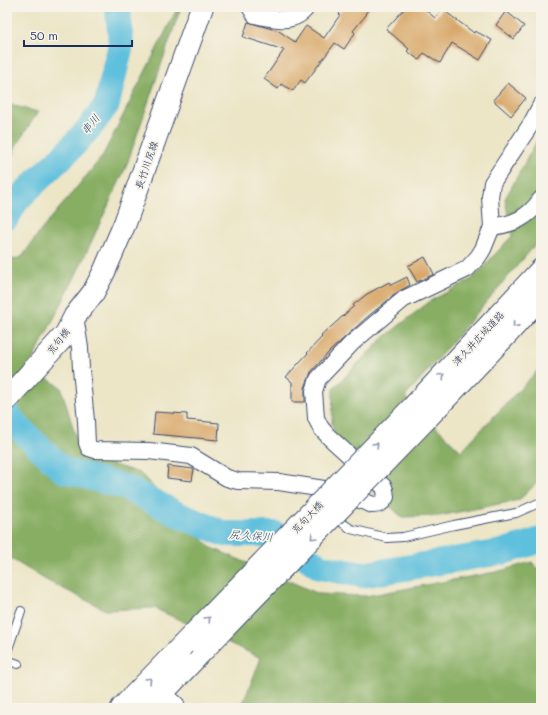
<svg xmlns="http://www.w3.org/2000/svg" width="548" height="715" viewBox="0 0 548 715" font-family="Mali,'Klee One',sans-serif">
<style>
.forest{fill:#88ae64;stroke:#526e61}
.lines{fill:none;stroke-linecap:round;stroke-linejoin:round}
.river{stroke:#5fc0dd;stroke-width:26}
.building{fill:#d8a769}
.lane-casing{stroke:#3a4a6e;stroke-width:10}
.street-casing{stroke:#3a4a6e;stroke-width:18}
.secondary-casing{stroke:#3a4a6e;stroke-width:24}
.lane{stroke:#fff;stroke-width:8}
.street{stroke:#fff;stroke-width:16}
.secondary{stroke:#fff;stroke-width:22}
.secondary-bridge-casing{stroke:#3a4a6e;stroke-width:24;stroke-linecap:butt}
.secondary-bridge{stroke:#fff;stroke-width:22}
.oneway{stroke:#8d97ae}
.labels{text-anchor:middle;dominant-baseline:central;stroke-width:3.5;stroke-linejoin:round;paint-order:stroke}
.street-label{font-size:10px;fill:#1b2f5e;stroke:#f7f3e8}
.water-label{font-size:11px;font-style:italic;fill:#2c537e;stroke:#f7f3e8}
</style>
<rect width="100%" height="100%" fill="#f7f3e8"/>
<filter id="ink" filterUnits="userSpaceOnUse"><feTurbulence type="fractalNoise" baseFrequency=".025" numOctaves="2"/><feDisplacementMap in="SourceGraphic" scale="8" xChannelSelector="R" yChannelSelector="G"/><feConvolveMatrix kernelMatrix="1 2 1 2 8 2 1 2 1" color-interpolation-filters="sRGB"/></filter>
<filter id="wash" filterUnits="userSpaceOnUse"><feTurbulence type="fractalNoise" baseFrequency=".012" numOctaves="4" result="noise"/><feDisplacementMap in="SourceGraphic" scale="16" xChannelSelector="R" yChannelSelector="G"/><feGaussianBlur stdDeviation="0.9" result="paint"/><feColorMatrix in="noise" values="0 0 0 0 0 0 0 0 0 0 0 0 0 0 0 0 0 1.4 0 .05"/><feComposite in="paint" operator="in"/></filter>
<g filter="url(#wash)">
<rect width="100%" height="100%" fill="#ece5c6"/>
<g class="forest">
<path d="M178,7h3l-55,160 -51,110 -43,84 -25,29v-129l15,-4 16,-23 64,-77z"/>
<path d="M7,104l31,8 -21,32 -10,23z"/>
<path d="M541,133v105l-136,159 56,54 80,-84v112l-22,21 -80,16 -37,1 -60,-54 -10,-39 1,-35 48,-49 49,-39 42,-22 40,-43 -7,-37z"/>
<path d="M43,376l18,11 20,68 59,18 70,74 109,47 47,2 130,-24 36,-10 9,11v135h-300l20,-50 -107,-50 -48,2 -60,-30 -38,-23 -1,-2v-139z"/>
</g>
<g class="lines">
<g class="river">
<path d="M7,217l10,-17 53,-51 21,-23 16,-22 14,-60 -3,-37"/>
<path d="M7,413l10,13 46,44 62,17 52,27 48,20h50l45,33 42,8 140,-23 39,-12"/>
</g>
</g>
<g id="blocks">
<g class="building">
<path d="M344,7h26l-5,7 1,1 -13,16 2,2 -11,16 -9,-6 -30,40 -4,-3 -8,11 -12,-7 -3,5 -14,-10 20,-29 -41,-13 5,-15 31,9 16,11 11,-16 18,12 16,-23 -1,-1z"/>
<path d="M406,7h16l13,11 7,-9 32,24 1,-2 17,9 -12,20 -28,-17 -12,20 -16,-10 -5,7 -12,-9 2,-2 -23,-20z"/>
<path d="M506,11l18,15 -10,13 -18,-14z"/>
<path d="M508,83l18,15 -15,18 -18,-16z"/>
<path d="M425,257l9,17 -17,8 -9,-16z"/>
<path d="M407,277l3,8 -12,7 -32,26 -37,34 -18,20 -6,16v14h-13v-20l-6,-5 22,-24h-1l15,-16 -1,-1 33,-30 -1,-1 14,-11 22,-12 2,3z"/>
<path d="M155,412l32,2v6l32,3 -1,17 -65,-6z"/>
<path d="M168,466l26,3 -2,12 -25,-3z"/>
</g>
</g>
</g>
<g filter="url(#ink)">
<use href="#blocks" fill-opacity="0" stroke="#3a4a6e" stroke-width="1"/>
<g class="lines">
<defs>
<g id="lane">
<path d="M334,517l17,12 36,9 16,-1 51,-12 62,-12 25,-11"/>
<path d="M7,652l14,-41"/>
<path d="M7,660l11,4"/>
</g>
<g id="street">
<path d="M250,7l5,8c18,4 39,10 52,-8"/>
<path d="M541,105l-10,19 -39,59 -2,14 2,30c22,-3 36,-9 49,-28"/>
<path d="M75,316l5,32 1,21 5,52 1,22 2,5 6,2 54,1 42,5 36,22 11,3 41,1 58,9 36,14c6,0 10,-2 13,-8l-1,-7 -1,-3 -55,-50 -8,-9 -5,-10 -2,-27 4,-12 34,-36 52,-44 63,-30 11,-12 5,-8 9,-22"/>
<path d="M163,693l13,11 -1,4"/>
</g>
<g id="secondary">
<path d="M7,399l59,-65 9,-18 18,-23 11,-21 21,-49 77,-216"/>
<path d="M415,405l126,-135"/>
<path d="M427,418l81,-85 33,-37"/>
<path d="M122,708l59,-61"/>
<path d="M148,708l55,-58"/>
</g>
</defs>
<use href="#lane" class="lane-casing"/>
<use href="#street" class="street-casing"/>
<use href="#secondary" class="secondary-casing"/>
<use href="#lane" class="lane"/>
<use href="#street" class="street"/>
<use href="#secondary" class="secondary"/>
<defs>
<g id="secondary-bridge">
<path d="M181,647l234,-242"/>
<path d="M203,650l224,-232"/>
</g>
</defs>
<use href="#secondary-bridge" class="secondary-bridge-casing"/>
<use href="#secondary-bridge" class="secondary-bridge"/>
</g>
<defs><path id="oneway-chevron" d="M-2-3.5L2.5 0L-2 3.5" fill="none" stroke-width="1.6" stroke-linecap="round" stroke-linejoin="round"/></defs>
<g class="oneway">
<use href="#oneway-chevron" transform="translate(515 325) rotate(132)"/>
<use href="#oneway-chevron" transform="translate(442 376) rotate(-47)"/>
<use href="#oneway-chevron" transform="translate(376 445) rotate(-46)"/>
<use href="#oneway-chevron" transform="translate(313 537) rotate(134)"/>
<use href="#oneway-chevron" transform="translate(208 619) rotate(-46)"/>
<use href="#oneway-chevron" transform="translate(149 680) rotate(-45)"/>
</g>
</g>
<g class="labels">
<g class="street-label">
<text transform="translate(146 165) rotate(-71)">長竹川尻線</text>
<text transform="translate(478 338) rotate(-47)">津久井広域道路</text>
<text transform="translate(58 341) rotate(-52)">荒句橋</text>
<text transform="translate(307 517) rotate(-46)">荒句大橋</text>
</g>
<g class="water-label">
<text transform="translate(90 124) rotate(-51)">串川</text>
<text transform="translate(251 535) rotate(4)">尻久保川</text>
</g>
</g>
<rect width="548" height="715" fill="none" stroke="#f7f3e8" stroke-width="24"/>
<path d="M24 40v6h108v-6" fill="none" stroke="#1b2f5e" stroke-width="2"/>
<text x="30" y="40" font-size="12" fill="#1b2f5e" stroke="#f7f3e8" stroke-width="3" paint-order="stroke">50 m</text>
</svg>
